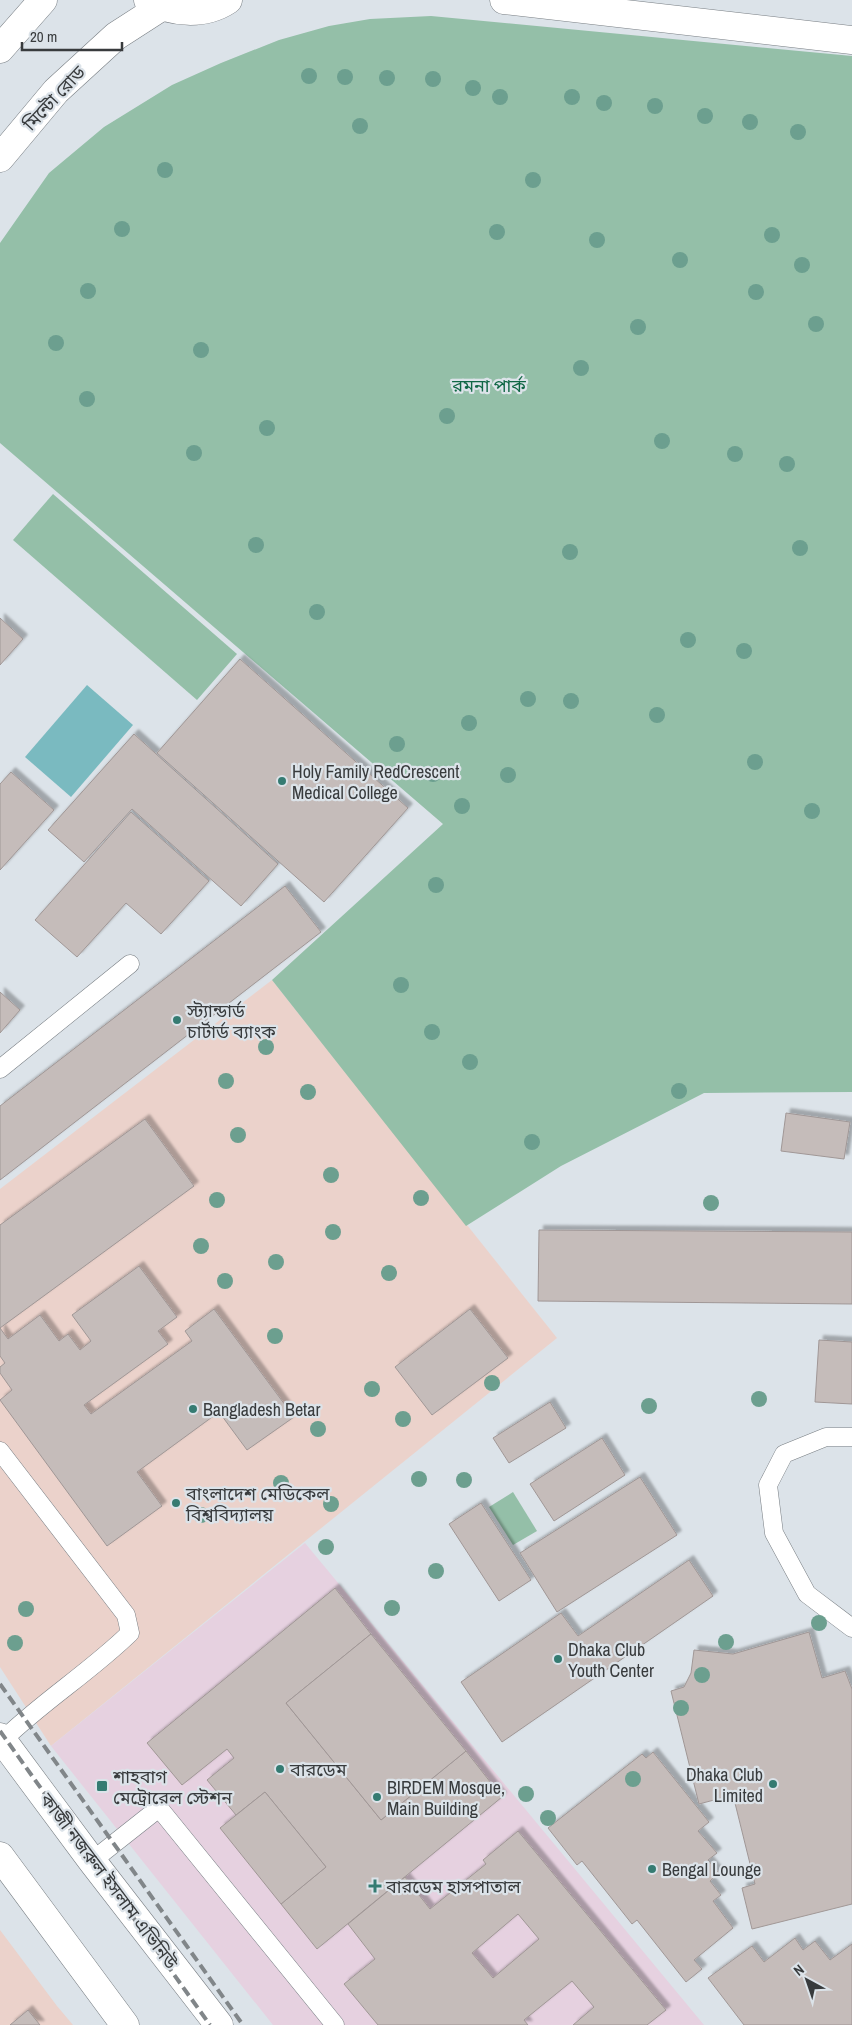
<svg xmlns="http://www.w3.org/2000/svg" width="852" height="2025" viewBox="0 0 852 2025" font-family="'Archivo Narrow','Noto Sans Bengali',sans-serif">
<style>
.education{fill:#ebd2cb}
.medical{fill:#e6d1e0}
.green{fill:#94bfa8}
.water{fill:#7abac0}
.building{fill:#c5bcba;stroke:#a09796;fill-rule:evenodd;filter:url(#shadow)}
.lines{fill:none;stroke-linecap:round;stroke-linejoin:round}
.service-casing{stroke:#787e83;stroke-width:19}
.primary-casing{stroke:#787e83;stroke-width:29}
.trunk-casing{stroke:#787e83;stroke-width:29}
.service{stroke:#fff;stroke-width:18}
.primary{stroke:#fff;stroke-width:28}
.trunk{stroke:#fff;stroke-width:28}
.rail{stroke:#818689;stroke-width:4;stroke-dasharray:10 5;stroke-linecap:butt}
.tree{fill:#6c9f8f}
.poi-dot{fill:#357b72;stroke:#dce3e9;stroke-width:2}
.labels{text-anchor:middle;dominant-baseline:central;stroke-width:4.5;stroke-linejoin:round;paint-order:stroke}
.street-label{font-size:18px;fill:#383b3d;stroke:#dce3e9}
.park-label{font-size:18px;fill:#106745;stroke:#dce3e9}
.poi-label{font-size:18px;fill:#383b3d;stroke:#dce3e9;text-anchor:start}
</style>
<defs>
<filter id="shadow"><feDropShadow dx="4.5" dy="-4.5" stdDeviation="1" flood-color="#0004"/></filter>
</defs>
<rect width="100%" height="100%" fill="#dce3e9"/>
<g class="education">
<path d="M272,980l285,358 -506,408 -51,-79v-478z"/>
<path d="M0,1930l57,76 16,19h-73z"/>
</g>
<path class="medical" d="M305,1543l399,482h-431l-222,-279z"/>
<g class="green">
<path d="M431,16l421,40v1036l-148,1 -143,73 -95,60 -194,-246 171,-156 -443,-381v-200l49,-70 55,-46 68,-42 49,-22 58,-23 50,-14 41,-7z"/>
<path d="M53,494l184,160 -40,46 -184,-160z"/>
<path d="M513,1492l24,39 -24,14 -24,-38z"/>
</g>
<path class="water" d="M87,685l46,40 -62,72 -46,-40z"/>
<g class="building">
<path d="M0,618l23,21 -23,26z"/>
<path d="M240,659l168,149 -84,94 -167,-149z"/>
<path d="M134,734l144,130 -37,42 -109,-97 -48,53 -36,-32z"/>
<path d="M11,772l43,38 -54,60v-86z"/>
<path d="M131,812l78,69 -48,53 -35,-31 -49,54 -42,-37z"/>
<path d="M285,886l36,46 -321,248v-74z"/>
<path d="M0,992l20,18 -20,23z"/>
<path d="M786,1113l64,9 -6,37 -63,-8z"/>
<path d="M145,1119l49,67 -194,142v-103z"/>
<path d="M539,1230l313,2v72l-314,-3z"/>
<path d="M139,1266l38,51 -19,14 10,13 -84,61 7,9 101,-73 -7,-10 29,-22 80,108 -47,33 -28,-38 -82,60 25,34 -55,40 -107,-146 12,-10 -12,-17v-6l5,-4 -5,-7v-28l8,11 32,-24 19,26 9,-7 12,16 11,-9 -19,-26z"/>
<path d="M470,1309l38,49 -76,57 -37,-48z"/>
<path d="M819,1340l33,2v62l-37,-2z"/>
<path d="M550,1402l16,26 -57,35 -16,-25z"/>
<path d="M602,1438l23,37 -71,46 -24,-37z"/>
<path d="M640,1477l37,58 -120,77 -37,-59z"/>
<path d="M481,1503l50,77 -32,21 -50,-77z"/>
<path d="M689,1560l24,36 -211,146 -41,-60 100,-69 17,23z"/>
<path d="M335,1588l36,46 -85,69 95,117 85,-69 36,46 -185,152 -36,-45 45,-37 -61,-75 -29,23 -29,-35 27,-22 -7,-9 -45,36 -35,-42z"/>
<path d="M809,1632l13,46 23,-7 7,18v215l-100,25 -10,-41 13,-4 -22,-89 -34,9 -28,-113 13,-4 7,-14 3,-23 39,4z"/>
<path d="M371,1634l95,117 -85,69 -95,-117z"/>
<path d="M653,1752l56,70 -11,9 19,22 -9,7 11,13 -9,8 11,14 -8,6 20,27 -39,32 8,9 -16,13 -49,-62 -5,4 -50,-63 -5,4 -29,-37 94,-74 4,4z"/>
<path d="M265,1792l61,75 -45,37 -61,-76z"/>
<path d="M518,1831l148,179 -19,15h-74l21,-18 -22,-26 -48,39 4,5h-150l-34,-41 31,-25 -27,-35 57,-47 25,32 56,-45 -3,-4zM518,1914l21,25 -46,39 -21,-25z"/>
<path d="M795,1938l8,12 12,-9 15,19 22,-16v81h-108l-36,-47 44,-32 12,16z"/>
<path d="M28,2010l12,15h-30z"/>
</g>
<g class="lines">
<defs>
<g id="service">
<path d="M0,1069l130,-105"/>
<path d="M852,1437h-26l-42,17 -16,31 6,48 33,61 45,34"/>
<path d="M0,1451l126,164 4,18c-40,39 -87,68 -127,107"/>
<path d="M92,1861l67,-53 176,217"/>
</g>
<g id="primary">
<path d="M148,0c24,13 56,16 80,0"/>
<path d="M504,0l348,40"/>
<path d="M0,49l43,-49"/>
<path d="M0,158l56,-67 60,-55 45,-29"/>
</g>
<g id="trunk">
<path d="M0,1737l92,124 127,164"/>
<path d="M0,1856l125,169"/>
</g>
</defs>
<use href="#service" class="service-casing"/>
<use href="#primary" class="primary-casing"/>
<use href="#trunk" class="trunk-casing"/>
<use href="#service" class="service"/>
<use href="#primary" class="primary"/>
<use href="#trunk" class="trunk"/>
<g class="rail">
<path d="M0,1684l243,341"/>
<path d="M0,1731l210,294"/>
</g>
</g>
<g class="tree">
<circle cx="309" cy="76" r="8"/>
<circle cx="345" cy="77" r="8"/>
<circle cx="387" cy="78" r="8"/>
<circle cx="433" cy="79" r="8"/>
<circle cx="473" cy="88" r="8"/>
<circle cx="500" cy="97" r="8"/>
<circle cx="572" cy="97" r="8"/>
<circle cx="604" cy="103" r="8"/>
<circle cx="655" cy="106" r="8"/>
<circle cx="705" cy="116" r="8"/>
<circle cx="750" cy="122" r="8"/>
<circle cx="360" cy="126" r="8"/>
<circle cx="798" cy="132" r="8"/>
<circle cx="165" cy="170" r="8"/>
<circle cx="533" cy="180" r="8"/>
<circle cx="122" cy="229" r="8"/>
<circle cx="497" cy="232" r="8"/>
<circle cx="772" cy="235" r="8"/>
<circle cx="597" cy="240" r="8"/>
<circle cx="680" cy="260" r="8"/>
<circle cx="802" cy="265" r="8"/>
<circle cx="88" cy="291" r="8"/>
<circle cx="756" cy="292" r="8"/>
<circle cx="816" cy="324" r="8"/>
<circle cx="638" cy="327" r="8"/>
<circle cx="56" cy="343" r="8"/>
<circle cx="201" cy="350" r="8"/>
<circle cx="581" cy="368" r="8"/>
<circle cx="87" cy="399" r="8"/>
<circle cx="447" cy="416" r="8"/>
<circle cx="267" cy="428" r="8"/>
<circle cx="662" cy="441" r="8"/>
<circle cx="194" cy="453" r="8"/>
<circle cx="735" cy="454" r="8"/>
<circle cx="787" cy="464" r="8"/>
<circle cx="256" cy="545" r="8"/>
<circle cx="800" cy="548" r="8"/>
<circle cx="570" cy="552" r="8"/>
<circle cx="317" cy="612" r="8"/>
<circle cx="688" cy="640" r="8"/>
<circle cx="744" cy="651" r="8"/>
<circle cx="528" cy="699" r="8"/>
<circle cx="571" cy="701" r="8"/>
<circle cx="657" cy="715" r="8"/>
<circle cx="469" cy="723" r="8"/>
<circle cx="397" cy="744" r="8"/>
<circle cx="755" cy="762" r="8"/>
<circle cx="433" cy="774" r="8"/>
<circle cx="508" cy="775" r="8"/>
<circle cx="462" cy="806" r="8"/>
<circle cx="812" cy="811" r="8"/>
<circle cx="436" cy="885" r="8"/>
<circle cx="401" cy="985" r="8"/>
<circle cx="432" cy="1032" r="8"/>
<circle cx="266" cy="1047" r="8"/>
<circle cx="470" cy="1062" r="8"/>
<circle cx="226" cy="1081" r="8"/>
<circle cx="679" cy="1091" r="8"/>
<circle cx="308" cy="1092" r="8"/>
<circle cx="238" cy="1135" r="8"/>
<circle cx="532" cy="1142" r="8"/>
<circle cx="331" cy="1175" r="8"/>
<circle cx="421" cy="1198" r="8"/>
<circle cx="217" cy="1200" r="8"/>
<circle cx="711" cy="1203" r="8"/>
<circle cx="333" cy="1232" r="8"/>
<circle cx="201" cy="1246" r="8"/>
<circle cx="276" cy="1262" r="8"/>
<circle cx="389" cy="1273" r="8"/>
<circle cx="225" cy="1281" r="8"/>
<circle cx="275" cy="1336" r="8"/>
<circle cx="492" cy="1383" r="8"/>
<circle cx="372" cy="1389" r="8"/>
<circle cx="759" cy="1399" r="8"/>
<circle cx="649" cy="1406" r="8"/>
<circle cx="403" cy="1419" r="8"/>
<circle cx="318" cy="1429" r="8"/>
<circle cx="419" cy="1479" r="8"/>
<circle cx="464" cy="1480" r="8"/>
<circle cx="281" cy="1483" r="8"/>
<circle cx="331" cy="1504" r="8"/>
<circle cx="201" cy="1515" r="8"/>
<circle cx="326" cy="1547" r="8"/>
<circle cx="436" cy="1571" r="8"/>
<circle cx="392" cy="1608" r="8"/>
<circle cx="26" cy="1609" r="8"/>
<circle cx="819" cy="1623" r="8"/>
<circle cx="726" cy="1642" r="8"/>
<circle cx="15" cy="1643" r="8"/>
<circle cx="702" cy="1675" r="8"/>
<circle cx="681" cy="1708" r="8"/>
<circle cx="633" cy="1779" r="8"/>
<circle cx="526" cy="1794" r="8"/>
<circle cx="548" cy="1818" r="8"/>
</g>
<g class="poi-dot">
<circle cx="282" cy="781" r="5"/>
<circle cx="177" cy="1020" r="5"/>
<circle cx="193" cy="1409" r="5"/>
<circle cx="176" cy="1503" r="5"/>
<circle cx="558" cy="1659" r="5"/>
<circle cx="280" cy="1769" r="5"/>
<circle cx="773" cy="1784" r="5"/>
<rect x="96" y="1780" width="12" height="12" rx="2.5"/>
<circle cx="377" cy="1797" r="5"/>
<circle cx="652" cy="1869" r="5"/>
<path d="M372.5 1878.5h5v5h5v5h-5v5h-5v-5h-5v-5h5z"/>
</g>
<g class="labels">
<g class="street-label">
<text transform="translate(54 98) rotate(-47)">মিন্টো রোড</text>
<text transform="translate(109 1881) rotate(53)">কাজী নজরুল ইসলাম এভিনিউ</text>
</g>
<g class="park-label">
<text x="489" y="385">রমনা পার্ক</text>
</g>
<g class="poi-label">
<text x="292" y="771">Holy Family RedCrescent<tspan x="292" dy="21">Medical College</tspan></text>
<text x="187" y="1010">স্ট্যান্ডার্ড<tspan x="187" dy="21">চার্টার্ড ব্যাংক</tspan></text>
<text x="203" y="1409">Bangladesh Betar</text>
<text x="186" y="1493">বাংলাদেশ মেডিকেল<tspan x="186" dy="21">বিশ্ববিদ্যালয়</tspan></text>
<text x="568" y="1649">Dhaka Club<tspan x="568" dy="21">Youth Center</tspan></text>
<text x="290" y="1769">বারডেম</text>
<text x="763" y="1774" text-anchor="end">Dhaka Club<tspan x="763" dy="21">Limited</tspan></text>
<text x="113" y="1776">শাহবাগ<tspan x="113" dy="21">মেট্রোরেল স্টেশন</tspan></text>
<text x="387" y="1787">BIRDEM Mosque,<tspan x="387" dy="21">Main Building</tspan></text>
<text x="662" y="1869">Bengal Lounge</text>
<text x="386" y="1886">বারডেম হাসপাতাল</text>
</g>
</g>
<g transform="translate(807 1980) rotate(320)" stroke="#dce3e9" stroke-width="4" paint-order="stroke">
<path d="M0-4L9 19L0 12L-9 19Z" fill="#383b3d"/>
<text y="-8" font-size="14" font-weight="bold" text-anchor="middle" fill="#383b3d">N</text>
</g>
<path d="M22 42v8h100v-8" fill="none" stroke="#383b3d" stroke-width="2.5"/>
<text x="30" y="42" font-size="15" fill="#383b3d" stroke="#dce3e9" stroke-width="4" paint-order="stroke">20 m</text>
</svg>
